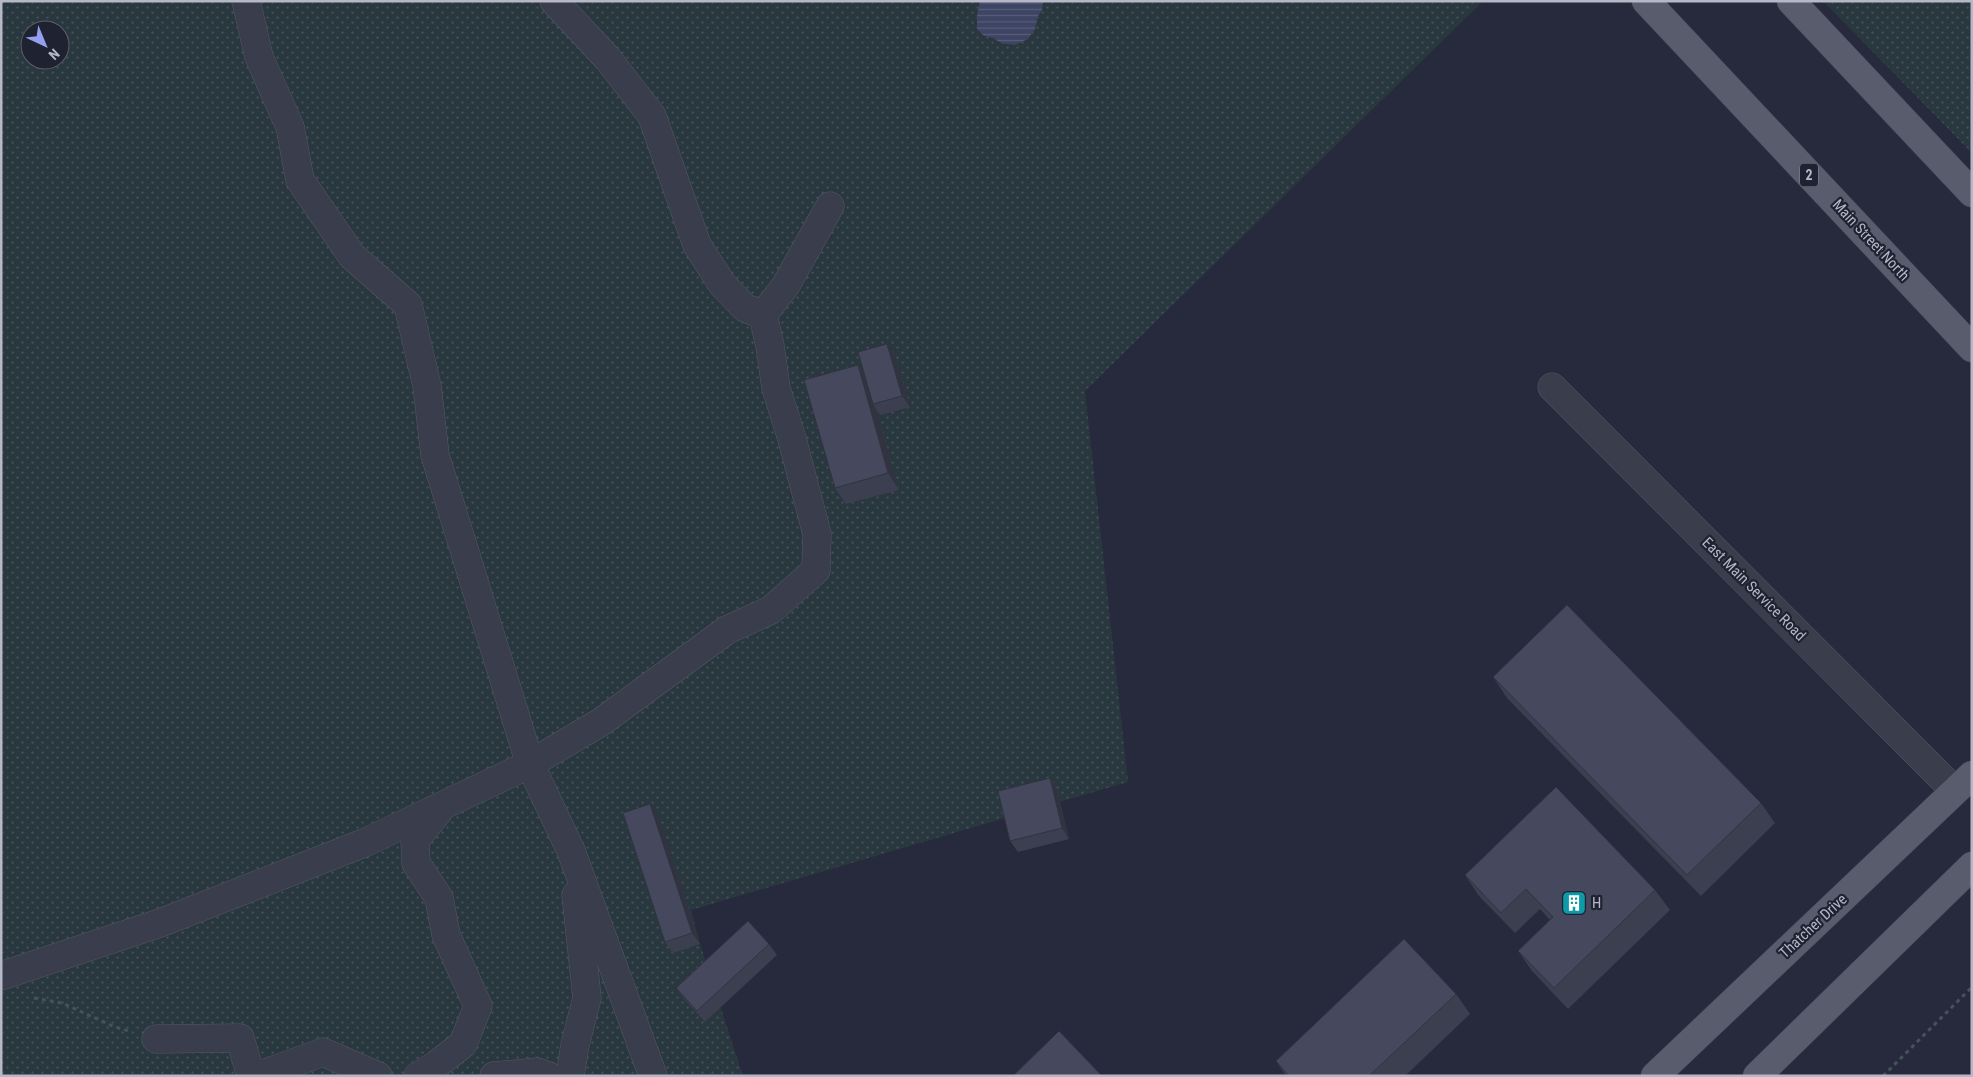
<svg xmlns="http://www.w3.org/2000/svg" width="1973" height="1077" viewBox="0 0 1973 1077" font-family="'Roboto Condensed',sans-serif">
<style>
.grass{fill:url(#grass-dots);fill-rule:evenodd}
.water{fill:url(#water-rules)}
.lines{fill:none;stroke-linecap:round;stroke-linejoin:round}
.minor-casing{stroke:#555867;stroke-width:29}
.major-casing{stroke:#434655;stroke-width:29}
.path{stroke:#46525a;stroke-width:3;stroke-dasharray:4 4;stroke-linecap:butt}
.minor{stroke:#3a3d4c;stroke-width:28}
.major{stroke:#585c6c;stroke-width:28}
.wall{fill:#3c3f50}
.shaded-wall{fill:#313341}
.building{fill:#46495d;stroke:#313341}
.labels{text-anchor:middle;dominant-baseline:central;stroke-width:4.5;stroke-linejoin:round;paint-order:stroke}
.shield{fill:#1f2231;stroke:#898b9a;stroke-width:1}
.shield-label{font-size:14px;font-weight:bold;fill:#b6b8c7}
.street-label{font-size:15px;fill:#b6b8c7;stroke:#1f2231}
.poi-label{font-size:15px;fill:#b6b8c7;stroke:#1f2231;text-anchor:start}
</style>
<defs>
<pattern id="grass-dots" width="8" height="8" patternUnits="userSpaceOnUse" patternTransform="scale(1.25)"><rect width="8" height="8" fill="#29373e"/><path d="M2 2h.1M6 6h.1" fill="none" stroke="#465258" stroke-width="1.8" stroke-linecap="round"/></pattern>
<pattern id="water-rules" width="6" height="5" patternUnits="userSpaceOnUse" patternTransform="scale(1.25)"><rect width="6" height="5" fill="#3e4463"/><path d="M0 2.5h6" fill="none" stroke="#585d78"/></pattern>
</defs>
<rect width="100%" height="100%" fill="#262a3c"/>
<g class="grass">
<path d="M1,1h1482l-398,390 43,391 -437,128 9,34 43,132h-742zM30,30h30v30h-30z"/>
<path d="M1823,1h149v152z"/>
</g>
<path class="water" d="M980,1h63l-1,9 -4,6 -3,13 -7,10 -13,6 -14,-2 -8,-5 -9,-2 -7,-7v-14z"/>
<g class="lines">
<defs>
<g id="minor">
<path d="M246,1l13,56 31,70 10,53 52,76 56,49 19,81 8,69 95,309 41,87 82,225"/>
<path d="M554,1l54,58 44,57 45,129 25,39 23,24 18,7 23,-30 44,-79"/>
<path d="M1552,387l403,404"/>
<path d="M1,976l159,-53 204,-80 166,-79 71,-42 126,-92 44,-20 45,-40 1,-36 -25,-95 -16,-51 -6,-42 -7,-31"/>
<path d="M156,1039l84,-1 11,38"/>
<path d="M258,1076l65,-24 55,24"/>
<path d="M418,1076l18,-11 27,-21 15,-38 -32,-71 -7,-37 -23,-35 -1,-23 23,-28"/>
<path d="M494,1076l43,-4 11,4"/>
<path d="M570,1076l5,-31 12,-47 -11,-103"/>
</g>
<g id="major">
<path d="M1646,1l326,347"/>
<path d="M1791,1l181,192"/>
<path d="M1655,1076l317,-301"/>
<path d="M1757,1076l215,-210"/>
</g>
</defs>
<use href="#minor" class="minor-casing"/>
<use href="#major" class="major-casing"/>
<g class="path">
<path d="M34,998l28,5 53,24 14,4"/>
<path d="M1883,1076l89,-89"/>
</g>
<use href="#minor" class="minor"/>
<use href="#major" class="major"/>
</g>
<g class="wall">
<path d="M887,344l8,11 15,52 -29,8 -4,-4 22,79 -53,14 -11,-16 23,-123 7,10z"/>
<path d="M1493,677l268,126 14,20 -74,73 -194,-198z"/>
<path d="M1050,778l7,11 12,50 -51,13 -8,-11z"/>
<path d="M658,815l42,129 -27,9 -8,-11z"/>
<path d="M1465,875l190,15 15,20 -102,99 -36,-38 -14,-20 32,-31 -10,-11 -25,24 -36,-37z"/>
<path d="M769,944l8,11 -72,67 -21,-23 -8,-11z"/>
<path d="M1456,994l14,20 -65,62h-119l-10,-15z"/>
</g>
<g class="shaded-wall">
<path d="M887,344l8,11 15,52 -8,-11z"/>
<path d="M858,365l11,16 4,23 4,7 22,79 -11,-17z"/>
<path d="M1050,778l7,11 12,50 -7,-11z"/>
<path d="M650,804l8,11 42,129 -8,-11z"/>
</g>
<g class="building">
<path d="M887,344l15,52 -29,8 -15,-52z"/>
<path d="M858,365l30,108 -53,15 -31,-108z"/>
<path d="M1567,605l194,198 -74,72 -194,-198z"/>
<path d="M1050,778l12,50 -52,13 -12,-50z"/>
<path d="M1556,787l99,103 -101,98 -36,-37 35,-34 -27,-28 -25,24 -36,-38z"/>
<path d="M650,804l42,129 -27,9 -42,-129z"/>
<path d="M748,921l21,23 -72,67 -21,-23z"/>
<path d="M1404,939l52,55 -87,82h-80l-13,-15z"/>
<path d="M1059,1031l43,45h-89z"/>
</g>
<defs>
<symbol id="building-square" viewBox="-11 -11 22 22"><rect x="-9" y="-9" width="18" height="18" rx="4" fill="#0f9aa8" stroke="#1f2231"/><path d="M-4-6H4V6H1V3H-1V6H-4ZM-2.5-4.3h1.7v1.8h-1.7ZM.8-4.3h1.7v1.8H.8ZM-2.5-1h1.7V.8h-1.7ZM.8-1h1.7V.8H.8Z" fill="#fff"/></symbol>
</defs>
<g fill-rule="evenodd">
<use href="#building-square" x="1560" y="889" width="28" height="28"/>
</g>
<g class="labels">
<rect class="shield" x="1800" y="163.5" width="18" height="23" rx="4"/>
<g class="shield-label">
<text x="1809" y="175">2</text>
</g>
<g class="street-label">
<text transform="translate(1871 240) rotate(47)">Main Street North</text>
<text transform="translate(1754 589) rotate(45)">East Main Service Road</text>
<text transform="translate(1813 926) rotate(-43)">Thatcher Drive</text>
</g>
<g class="poi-label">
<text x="1592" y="903">H</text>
</g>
</g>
<rect width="1973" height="1077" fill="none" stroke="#b6b8c7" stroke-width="5"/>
<g transform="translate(45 45) rotate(136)"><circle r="24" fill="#1f2231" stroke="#5b5e6d"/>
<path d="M0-4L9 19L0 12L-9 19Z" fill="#94a0ee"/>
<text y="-8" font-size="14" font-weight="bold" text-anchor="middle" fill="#b6b8c7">N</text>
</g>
</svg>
